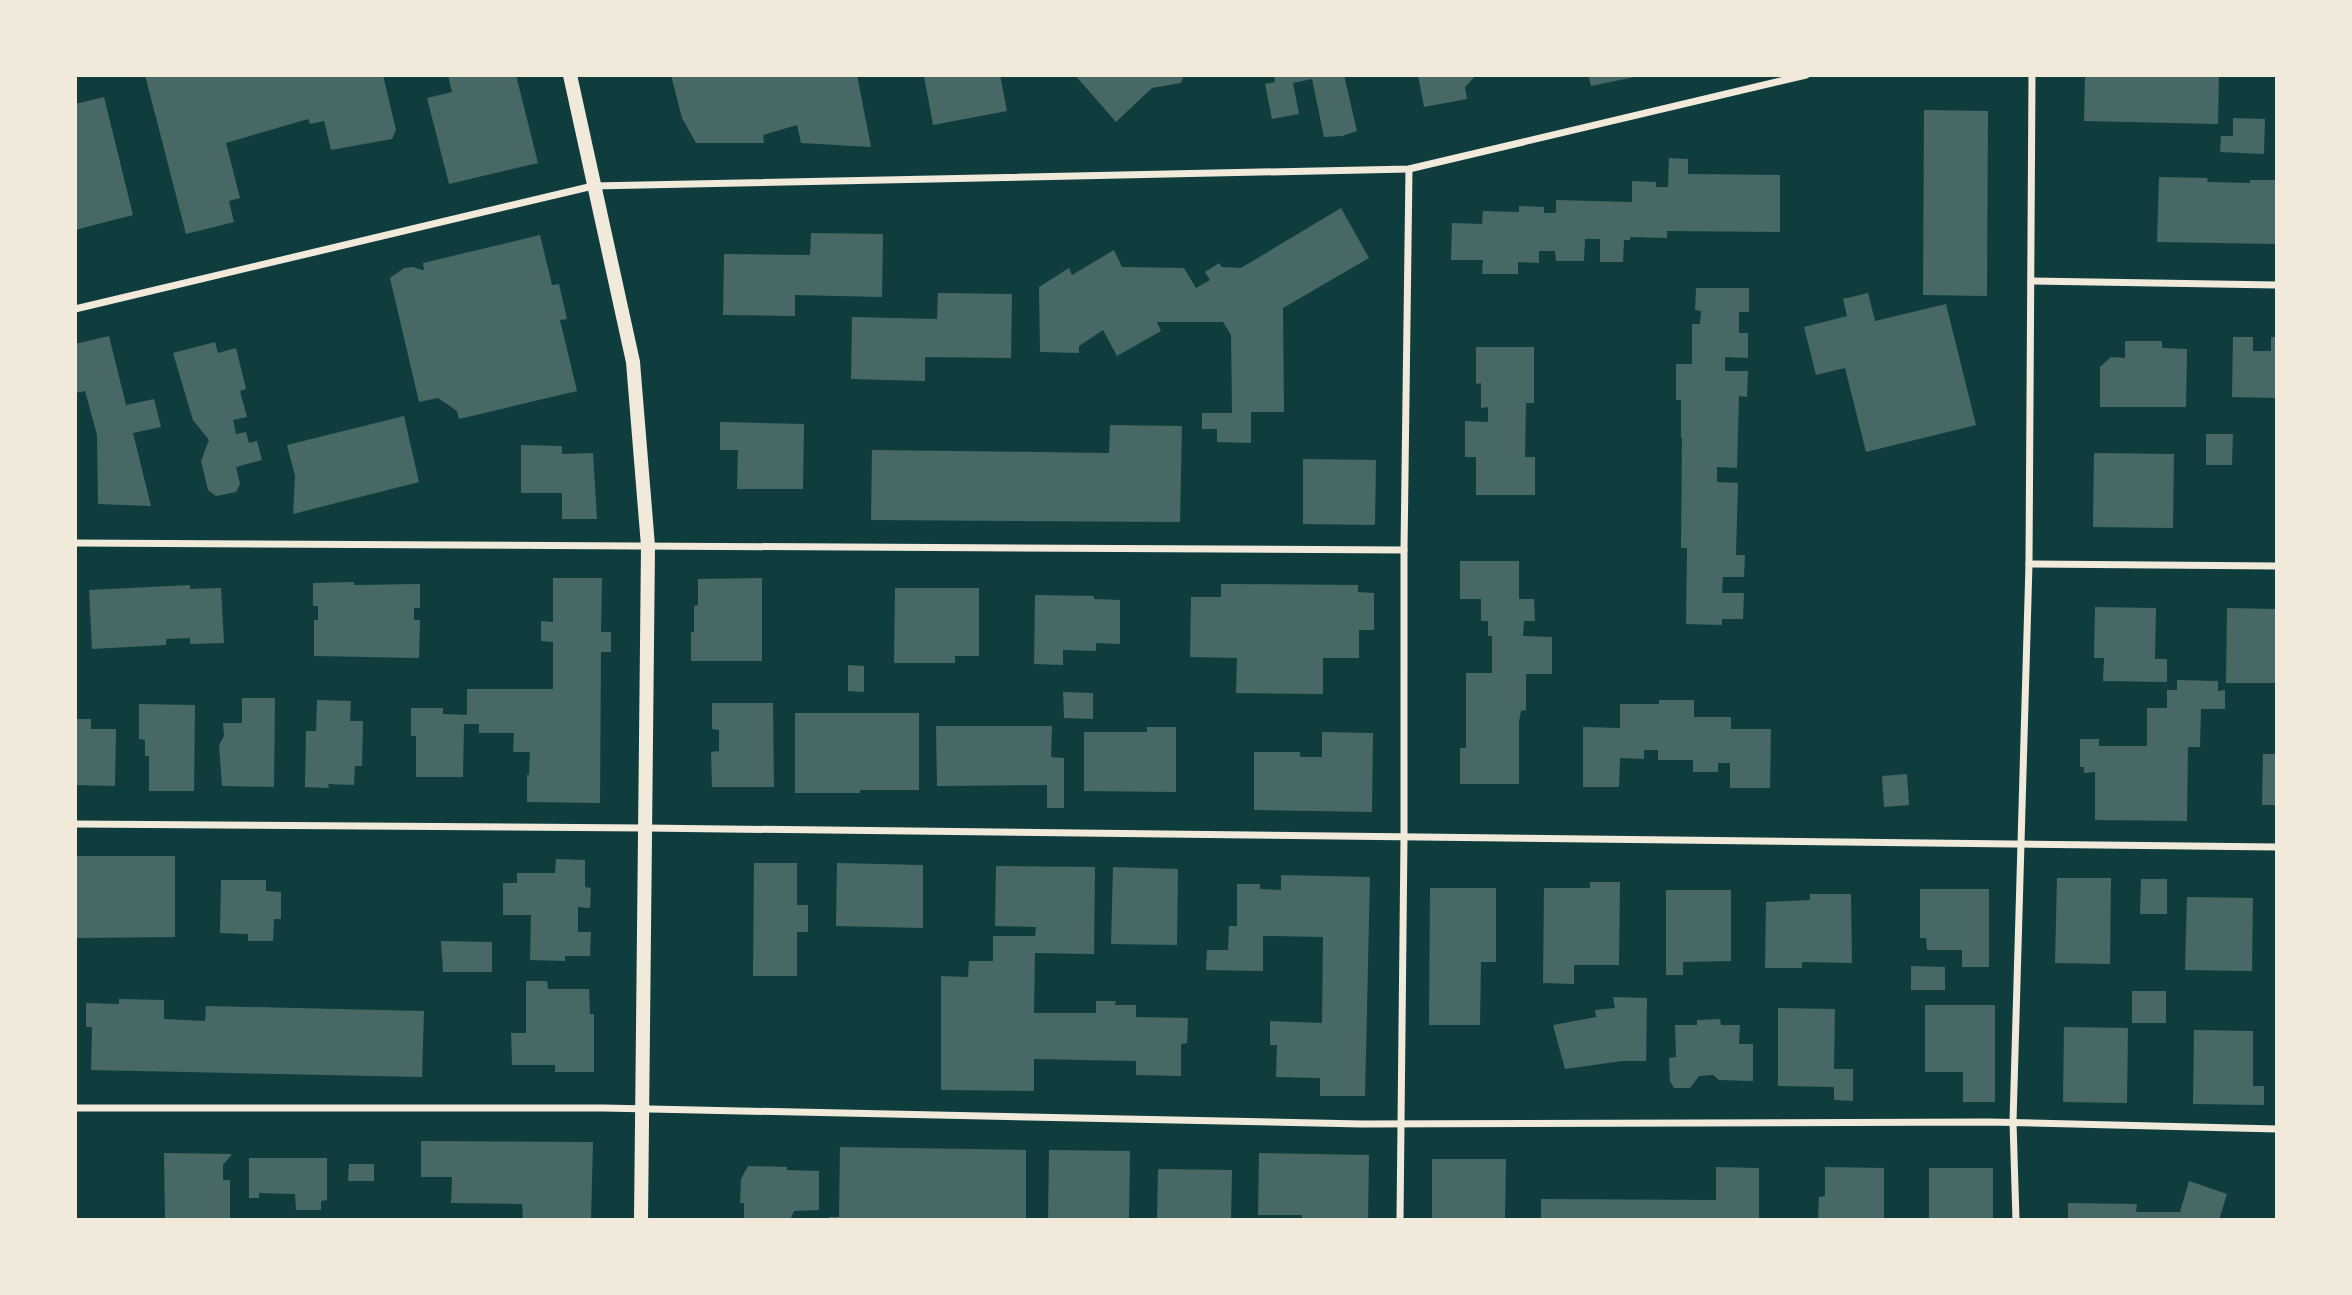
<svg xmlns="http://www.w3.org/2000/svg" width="2352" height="1295" viewBox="0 0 2352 1295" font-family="Raleway,sans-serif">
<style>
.building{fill:#486865}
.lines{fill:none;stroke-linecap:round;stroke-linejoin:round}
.minor{stroke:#f1e9da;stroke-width:7}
.secondary{stroke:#f1e9da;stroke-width:14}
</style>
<rect width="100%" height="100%" fill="#0f3d3e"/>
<g class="building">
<path d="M145,75h238l13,55 -4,9 -61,11 -7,-29 -14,3 -2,-5 -82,24 14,55 -11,3 5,21 -48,12z"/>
<path d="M448,75h68l22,88 -89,21 -22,-86 25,-6z"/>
<path d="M671,75h186l14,72 -70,-4 -4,-18 -34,10 1,8h-68l-14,-25z"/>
<path d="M1000,75l7,36 -74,14 -9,-49z"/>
<path d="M1075,75h109l-3,8 -29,5 -36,34z"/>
<path d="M1274,75h70l13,56 -15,5 -18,1 -12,-58 -19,4 6,31 -27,5 -7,-35 10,-2z"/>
<path d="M1418,75h58l-11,12 2,12 -43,8z"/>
<path d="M1588,75h52v1l-49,10z"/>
<path d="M2085,75h134l-1,49 -134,-3z"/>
<path d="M104,97l29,118 -58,15v-126z"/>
<path d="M1924,110l64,1 -1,185 -64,-1z"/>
<path d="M2233,118l32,1 -1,35 -44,-2 1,-16h12z"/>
<path d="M1669,158l19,1v15l92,1v57l-113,-1v7l-37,-1v3h-6l-1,22h-23v-23h-15l-1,22h-28l-1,-10h-16v12l-21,-1v12h-36l1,-14h-32l1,-37 30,1 1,-13 36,1v-6l25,1v6h12v-13l76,2v-21l24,1v5h12z"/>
<path d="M2159,177l49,1 -1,4 43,1v-3h27v64l-120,-2z"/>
<path d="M1341,208l28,50 -86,50 1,104h-33v31l-34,-1v-13h-15v-16h30l-1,-78 -8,-13h-66l4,9 -44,25 -14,-26 -24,16v7l-39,-1 -1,-65 30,-19 3,7 42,-25 8,17 62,1 12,20 14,-8 -5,-8 14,-9 3,4 19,1z"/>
<path d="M811,233l72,1 -1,63 -87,-2v21l-72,-1 1,-61 86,1z"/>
<path d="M540,235l12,50 7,-1 8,35 -7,1 17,71 -118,28 -2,-8 -19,-13 -19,4 -29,-124 14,-10 9,-1 9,3h2l-1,-7z"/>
<path d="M1696,288h53v24h-10v21h9v25l-23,-1v14h23l-1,26 -8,-1 -2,72 -20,-1v15l21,1 -2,72h9l-1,22h-21l-1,16h22l-1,26h-21v6l-36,-1 1,-76h-6l1,-110h-1v-38h-5v-36h16v-40h8l1,-13 -6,-1z"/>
<path d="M938,293l74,1 -1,64 -86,-1v24l-74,-2 1,-62 85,2z"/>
<path d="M1868,293l7,28 71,-17 30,121 -110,27 -21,-84 -29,7 -12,-48 43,-11 -4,-17z"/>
<path d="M109,336l17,69 28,-6 7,28 -28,6 18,73 -53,-2 -1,-69 -12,-44 -10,2v-49z"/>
<path d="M2233,337h20v14h18v-14h6v61l-45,-1z"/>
<path d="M2125,341h37v7l25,1 -1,58h-86v-40l11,-10 14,1z"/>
<path d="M215,342l3,11 18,-5 10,41 -6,2 7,26 -14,3 3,14 10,-2 3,11 8,-2 5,19 -26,7 4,17 -4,8 -20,4 -8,-6 -7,-29 8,-21 -16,-20 -20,-67z"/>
<path d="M1476,347h58v56h-8l-1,54h10v38h-59v-38h-11v-36l23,1v-15l-7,1v-25l-5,1z"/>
<path d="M404,416l15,66 -126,32 2,-38 -8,-31z"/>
<path d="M720,422l84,2 -1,65h-66l1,-39h-18z"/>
<path d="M1110,425l72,1 -2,96 -309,-2 1,-70 237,3z"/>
<path d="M2206,434h27l-1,31h-26z"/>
<path d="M521,445l41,1v8l31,-1 4,66h-35v-26h-41z"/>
<path d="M2094,453l80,1 -1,74 -80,-1z"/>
<path d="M1303,459l73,1 -1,65 -72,-1z"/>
<path d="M1460,561h59v38h15l1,22h-11l-1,15 29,1v37h-26v36l-5,1 -2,11v62h-59v-36h6v-75h26v-37h-4v-15h-7v-22h-21z"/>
<path d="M553,578h49l-1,54h10v20h-10l-1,151 -73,-1v-27h2l1,-23h-17l1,-19h-35v-9h-15l-1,53h-47v-41h-5v-28h32v6l24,1v-26h86v-47l-12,-1v-20l12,1z"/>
<path d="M762,578v83h-71v-29h3v-26l4,-1v-26z"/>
<path d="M354,582v3l66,-1v24h-6v12h6l-1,38 -105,-2v-36h4v-14h-5v-23z"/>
<path d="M1221,584l137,1v7l16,1v37h-15v28h-36v36l-87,-1 1,-35 -47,-1 1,-60h30z"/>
<path d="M190,585v4l31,-1 3,55 -34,1v-6l-24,1v6l-74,4 -3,-59z"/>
<path d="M895,588h84v68h-24v7h-61z"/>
<path d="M1035,595l59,1v3l26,1v44l-24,-1v8l-33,-1v15l-29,-1z"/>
<path d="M2095,607l61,1 -1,51h12v23l-64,-1 1,-23h-10z"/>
<path d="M2227,608l50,1v74h-51z"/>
<path d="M848,665l16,1v26l-16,-1z"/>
<path d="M2177,680l41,1v10l7,-1v19h-24l-1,38h-12l-1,74 -92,-1v-48l-11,1v-6h-4v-28h19v7h48v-38h20v-18h10z"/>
<path d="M1063,692l30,1v26l-29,-1z"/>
<path d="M242,698h33l-1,89 -52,-1 -3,-41 5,-9 -1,-13h19z"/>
<path d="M317,700l34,1 -1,20h13l-1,45h-7l-1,19 -26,-1 1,4 -24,-1 1,-56h10z"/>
<path d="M1659,700h35v17h37v12h40l-1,59h-40v-25h-12v9h-25v-12h-35v-10h-14v9l-24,-1 -1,29h-36v-60l37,1v-24h39z"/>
<path d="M712,703h61l1,84h-62l-1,-35 8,-1v-21l-7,-1z"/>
<path d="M139,704l56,1 -1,86h-45v-35h-4v-16l-6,-1z"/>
<path d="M795,713h124v77h-59v3h-65z"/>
<path d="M75,719h16v10h25l-1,57 -40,-1z"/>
<path d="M936,726h116l-1,31 13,1v50h-17v-23l-110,1z"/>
<path d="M1147,727h29v65l-92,-1v-59h63z"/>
<path d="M1322,732l51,1 -1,79 -118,-2v-58h46v5h22z"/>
<path d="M2263,754h14v51h-15z"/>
<path d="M1907,774l2,31 -25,2 -2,-31z"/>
<path d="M75,856h100v81l-100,1z"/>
<path d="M556,859l29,1v27l6,1 -1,20 -12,-1v25h13l-1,24h-25v5l-35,-1 1,-45h-28v-32h14v-10h38z"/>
<path d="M754,863h43v42h11v27h-11v44h-44z"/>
<path d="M837,863l86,2v63l-87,-2z"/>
<path d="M996,866l99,1 -1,87 -59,-1 -1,60h62v-12h20l-1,4h21v12l52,1 -1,25 -6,1v32l-45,-1v-14l-102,-2v32l-93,-1v-114l27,1 1,-16h24v-25h42l1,-9 -41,-1z"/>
<path d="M1113,867l65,2 -1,76 -66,-1z"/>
<path d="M1281,875l89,2 -5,219h-45v-18l-44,-1 1,-32h-7v-24l52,2 1,-86 -60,-1v35l-57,-1 1,-20h21l1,-24h8v-42h23v5l21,1z"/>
<path d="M2057,878h54l-1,86 -55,-1z"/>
<path d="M2141,879h26v35h-27z"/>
<path d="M221,880h45v11l15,1v27h-7l-1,22h-25v-7l-28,-1z"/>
<path d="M1590,882h30l-1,83h-45v19l-31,-1 1,-95h46z"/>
<path d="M1430,888h66v74h-15l-1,63h-51z"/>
<path d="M1920,889h69v78h-27v-17h-35l-1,-12h-6z"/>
<path d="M1666,890h65v71l-48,1v13h-17z"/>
<path d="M1810,894h41l1,69 -50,-1v6h-37l1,-66 44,-2z"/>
<path d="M2187,897l66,1 -1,73 -67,-1z"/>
<path d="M441,941l51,1v30h-49z"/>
<path d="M1911,966l34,1v23h-34z"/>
<path d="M526,981h21l1,8h41l1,25h4v58h-39v-7h-43l-1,-32h15z"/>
<rect x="2132" y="991" width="34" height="32"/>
<path d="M1613,997l34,1 -1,63h-24l-57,8 -12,-44 43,-8 -1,-7 20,-2z"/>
<path d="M119,999l45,1v19l41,2 1,-15 218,5 -2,66 -331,-7 1,-43h-6v-24l33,1z"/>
<path d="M1925,1005h70v97h-32v-30h-38z"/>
<path d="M1778,1008l57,1 -1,60h19v32l-19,-1v-13l-56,-1z"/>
<path d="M1720,1019l1,6h19l-1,19h14v37l-34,-1 -6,-5 -14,1 -9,12h-16l-4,-7 -1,-23 7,-1 -1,-32h22v-5z"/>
<path d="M2064,1027l64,1 -1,75 -64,-1z"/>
<path d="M2194,1030l59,1v55h11v19l-71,-1z"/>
<path d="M421,1141l172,1 -2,78h-68l-1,-16 -71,-1 1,-26h-31z"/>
<path d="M840,1147l186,3v70h-197v-3h10z"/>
<path d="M1049,1150l81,1 -1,69h-81z"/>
<path d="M164,1153l68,1 -9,11v15h7v40h-65z"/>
<path d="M1259,1153l110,2 -1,65h-66v-5h-44z"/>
<path d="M249,1158h78v42l-6,1v9h-25l-1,-16 -36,-1v5h-10z"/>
<path d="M1432,1159h74l-1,61h-73z"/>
<path d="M349,1164h25v17h-26z"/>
<path d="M748,1166l39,1v3l32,1v39l-25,1 -4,9h-46v-17h-4l1,-24z"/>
<path d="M1716,1167l43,1v52h-218v-21l175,1z"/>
<path d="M1825,1167l59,1v52l-66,-1 1,-22 6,-1z"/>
<rect x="1929" y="1168" width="64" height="52"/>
<path d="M1158,1169l74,1 -1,50h-74z"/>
<path d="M2189,1181l38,13 -8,26h-151v-17l69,1 -1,8h44z"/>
</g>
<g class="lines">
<g class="minor">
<path d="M2031,281l246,4"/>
<path d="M75,309l518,-123 816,-17 397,-94"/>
<path d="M75,543l1329,7"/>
<path d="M2029,564l248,2"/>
<path d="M75,824l570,4 1632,19"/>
<path d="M75,1108h529l758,16 628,-2 287,7"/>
<path d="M1400,1220l4,-383v-287l5,-381"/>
<path d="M2016,1220l-3,-98 16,-558 3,-489"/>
</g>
<path class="secondary" d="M570,75l63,287 15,184 -7,674"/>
</g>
<rect width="2352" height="1295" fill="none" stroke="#f1e9da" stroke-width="154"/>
</svg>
